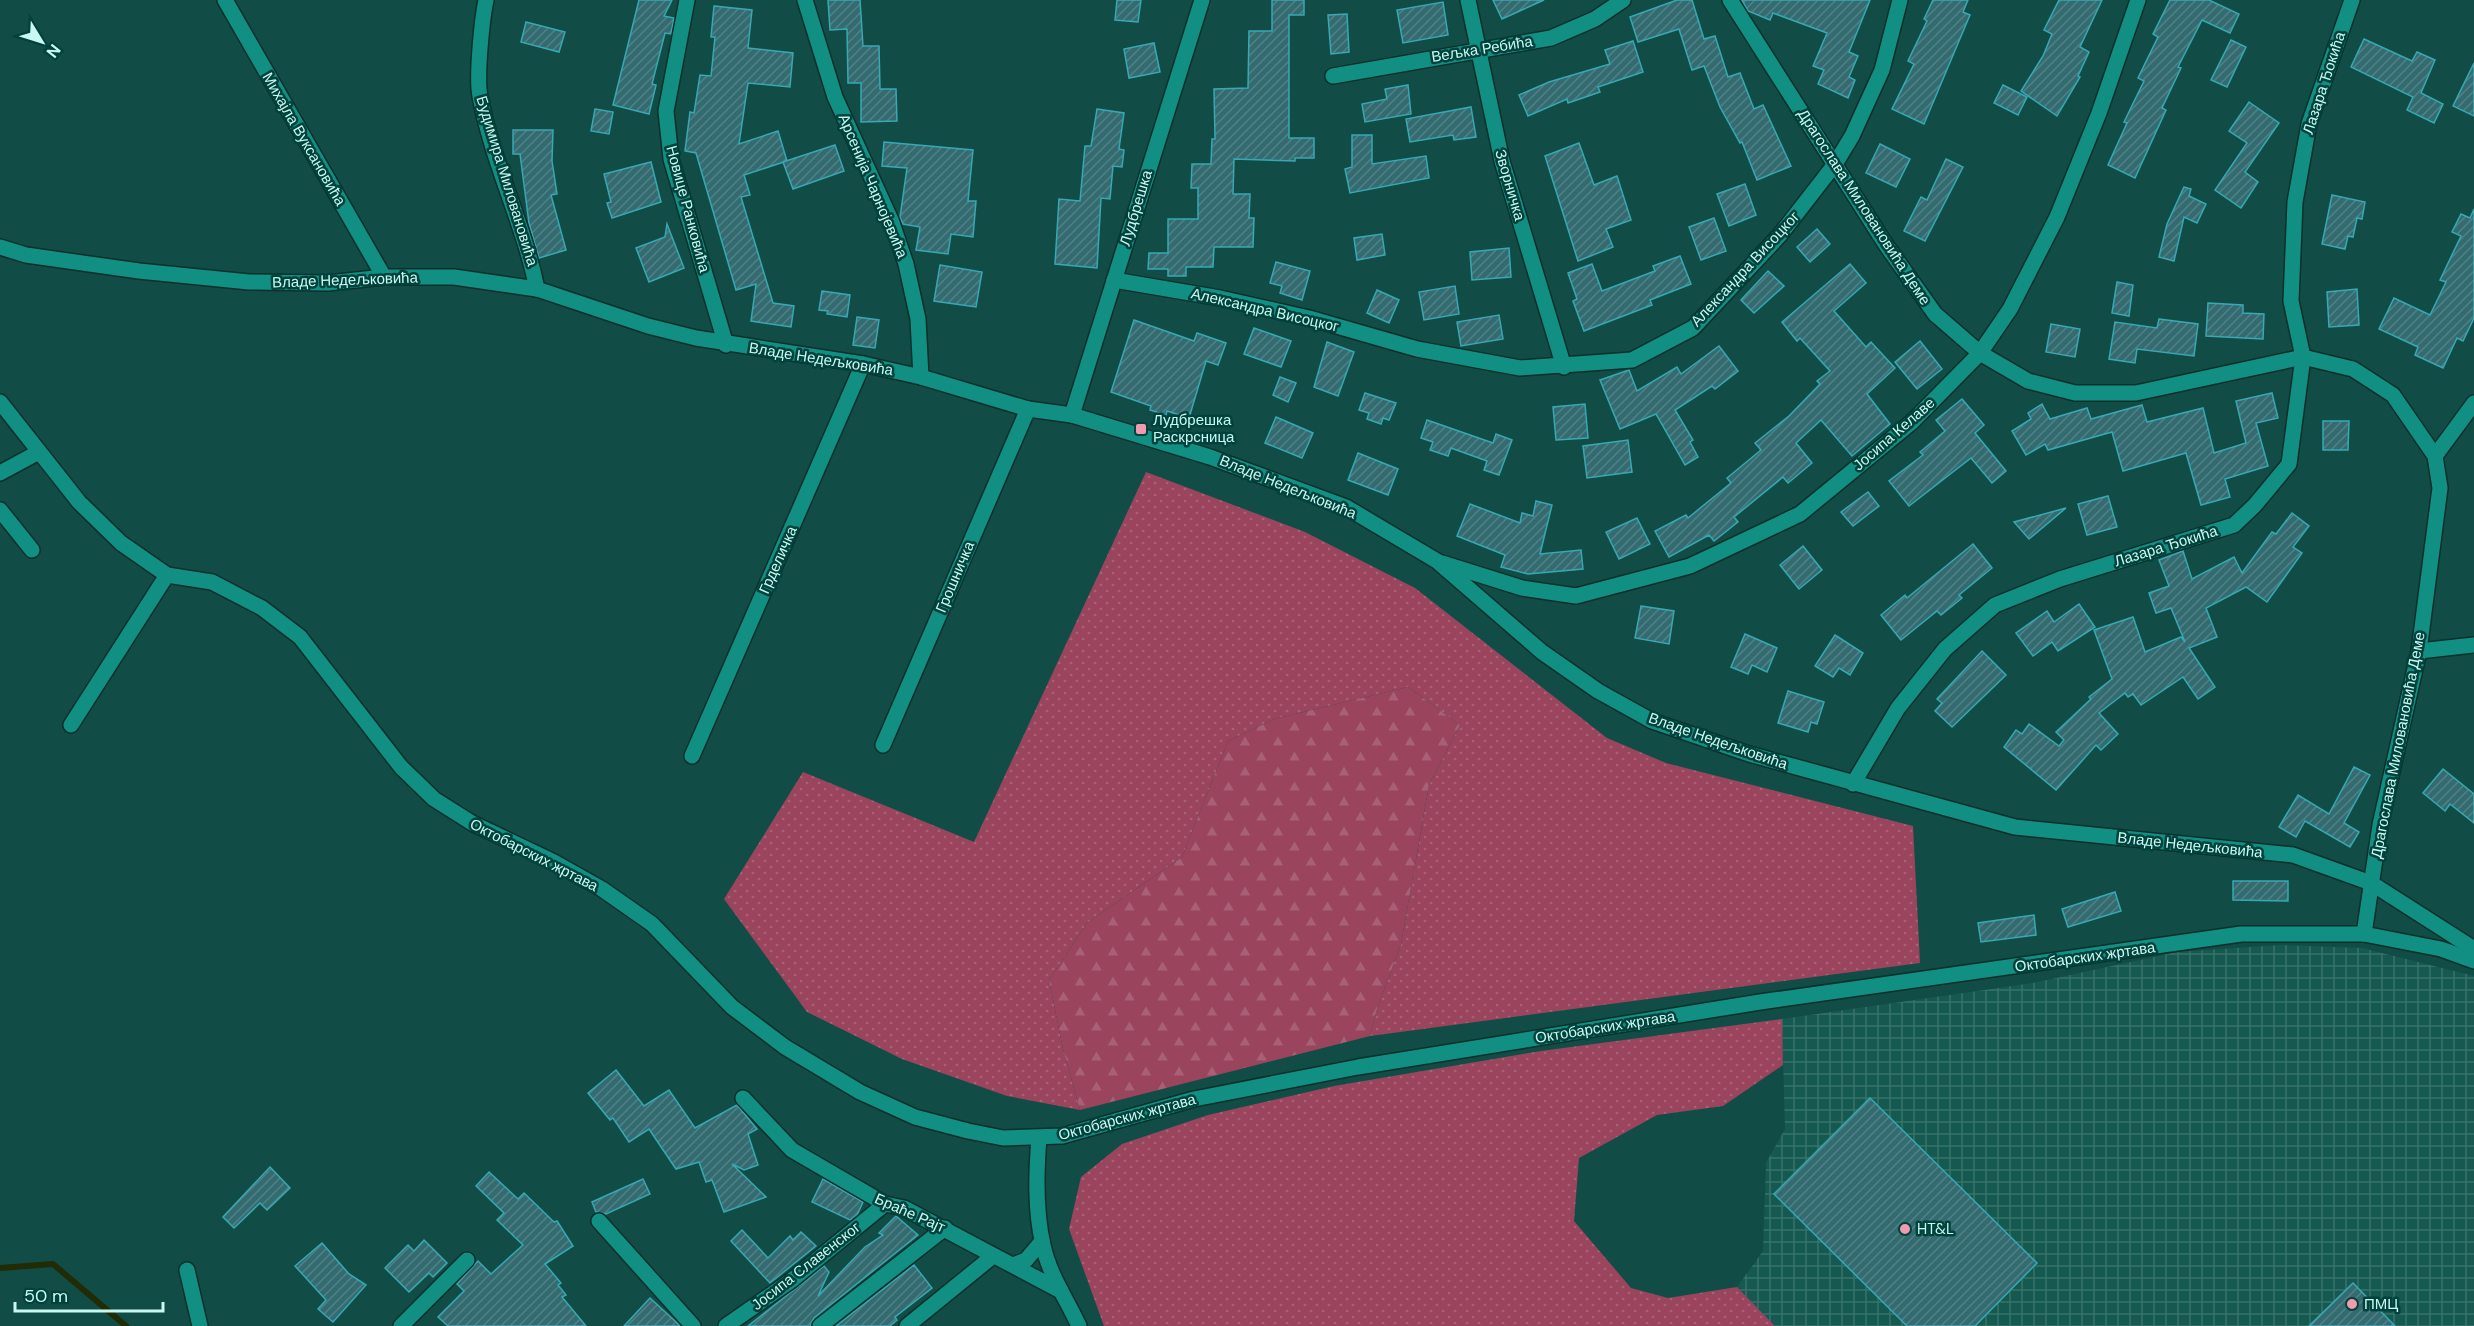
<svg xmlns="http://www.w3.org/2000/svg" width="2474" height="1326" viewBox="0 0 2474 1326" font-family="'DM Sans',sans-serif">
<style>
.industrial{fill:url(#industrial-grid)}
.grass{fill:url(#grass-dots)}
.forest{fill:url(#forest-firs)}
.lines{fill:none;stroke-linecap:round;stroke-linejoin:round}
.stream{stroke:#212c06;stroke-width:6}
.building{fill:url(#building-hatch);stroke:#37a9b4;stroke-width:1.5}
.minor-casing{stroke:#0d302b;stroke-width:18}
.tertiary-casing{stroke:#0d302b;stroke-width:18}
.minor{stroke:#128f83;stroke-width:15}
.tertiary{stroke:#128f83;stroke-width:15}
.poi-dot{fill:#f29aaf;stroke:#00423c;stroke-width:2}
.labels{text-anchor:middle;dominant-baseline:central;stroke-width:5;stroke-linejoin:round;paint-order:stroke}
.street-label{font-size:15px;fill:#c8f8f1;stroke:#00423c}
.poi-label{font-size:15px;fill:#c8f8f1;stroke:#00423c;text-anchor:start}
</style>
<defs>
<pattern id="industrial-grid" width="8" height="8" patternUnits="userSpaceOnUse" patternTransform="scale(1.5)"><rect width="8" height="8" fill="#155951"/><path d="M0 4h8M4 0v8" fill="none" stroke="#36726a"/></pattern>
<pattern id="grass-dots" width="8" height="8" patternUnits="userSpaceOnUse" patternTransform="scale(1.5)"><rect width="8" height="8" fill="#9b445d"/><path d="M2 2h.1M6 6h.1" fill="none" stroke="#a76075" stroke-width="1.8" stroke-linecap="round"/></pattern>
<pattern id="forest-firs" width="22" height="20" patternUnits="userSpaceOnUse" patternTransform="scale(1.5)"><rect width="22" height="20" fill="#9b445d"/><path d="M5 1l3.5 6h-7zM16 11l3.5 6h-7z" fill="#a76075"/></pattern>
<pattern id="building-hatch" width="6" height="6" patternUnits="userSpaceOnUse" patternTransform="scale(1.5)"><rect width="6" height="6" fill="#336b71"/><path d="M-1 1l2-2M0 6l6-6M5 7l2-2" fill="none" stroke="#4f8186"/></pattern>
</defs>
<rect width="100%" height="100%" fill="#114d46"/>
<path class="industrial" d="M2281,945l81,3 112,28v350h-699l-38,-39 26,-36 3,-88 19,-34 -3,-110 251,-36 144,-31z"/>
<g class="grass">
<path d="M1146,472l159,60 110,56 192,150 59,25 247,63 7,137 -550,73 7,-27 24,-65 28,-159 31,-60 -52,-38 -134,32 -46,22 -46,116 -95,66 -38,57 14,69 17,61 -73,-14 -105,-37 -95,-47 -83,-113 79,-127 171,70z"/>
<path d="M1782,1019l1,46 -60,41 -66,9 -78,43 -5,63 57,67 37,10 69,-11 38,39h-671l-35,-97 12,-52 41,-33 86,-29 126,-29 207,-35z"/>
</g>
<path class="forest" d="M1408,687l52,38 -31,60 -28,159 -24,65 -7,27 -290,74 -17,-61 -14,-69 38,-57 95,-66 46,-116 46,-22z"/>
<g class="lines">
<path class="stream" d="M0,1268l53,-4 73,62"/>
</g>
<g class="building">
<path d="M639,0h33l-8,16 10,2 -3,16 -6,-1 -13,51 4,1 -7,29 -36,-9z"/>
<path d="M828,0h32l3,46h16l1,43h16l1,32 -36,1v-39h-13l-1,-54 -17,1z"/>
<path d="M1117,0h24l-3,22 -23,-2z"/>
<path d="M1272,0h32v15h-15v123h25v20h-19v3l-61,-2 -1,35h17l-1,24h5l-1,29h-39l-1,20h-27v9h-18v-7h-20l1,-16h19v-34h30v-31h-7l1,-24h19l1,-25h3l-1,-50 34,-1 1,-57h23z"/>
<path d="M1493,0h51l-42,19z"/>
<path d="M1677,0h15l12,39 11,-3 13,41 12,-4 14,36 9,-4 28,61 -34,14 -15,-38 -2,1 -20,-36 -16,-41 -12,4 -13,-41 -41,13 -8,-25z"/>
<path d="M1742,0h128l-21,52 9,4 -9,21 6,3 -7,18 -30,-14 6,-14 -11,-4 14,-33 -54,-20 -3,7 -22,-9z"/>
<path d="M1933,0h35l-5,12 7,3 -46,109 -32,-15 22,-45 -6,-3 19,-40 -3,-2z"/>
<path d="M2059,0h43l-22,47 9,5 -11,24 2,1 -23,39 -36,-25 22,-35 9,-22 -8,-4z"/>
<path d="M2170,0h39l30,14 -9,19 -28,-13 -24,47 3,1 -19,40 4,2 -31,68 -27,-13 19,-42 -3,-1 20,-41 -6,-3 20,-41 -5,-3z"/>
<path d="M1443,2l5,33 -45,8 -6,-33z"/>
<path d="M714,6l38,4 -4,38 45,5 -3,34 -42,-4 -9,61 39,-13 9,30 -43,14 6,20 -9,2 32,106 21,3 -3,21 -40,-6 5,-37 -20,6 -40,-137 -11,-2 5,-39 4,1 6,-38 11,1 4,-39h-4z"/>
<path d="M1347,14l2,38 -18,2 -3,-39z"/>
<path d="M526,22l39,10 -6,20 -38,-10z"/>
<path d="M2364,39l48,22 5,-9 18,8 -14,33 22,11 -9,19 -27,-13 6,-13 -62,-30z"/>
<path d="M2231,40l15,7 -19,40 -16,-7z"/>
<path d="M1633,41l10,31 -45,15 2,5 -32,11 -1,-4 -39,17 -9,-21 30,-13 61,-18 -5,-14z"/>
<path d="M1154,43l6,29 -31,6 -5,-29z"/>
<path d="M2474,63v53l-21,-10z"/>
<path d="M1408,85l3,29 -46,8 -3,-18 25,-5 -2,-10z"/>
<path d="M2003,85l24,12 -9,18 -24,-12z"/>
<path d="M2249,102l30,21 -34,49 13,10 -17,26 -26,-18 32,-47 -18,-12z"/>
<path d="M1471,107l5,30 -22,3 -1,-5 -43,7 -4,-23z"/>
<path d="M595,109l18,3 -4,22 -18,-3z"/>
<path d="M1097,109l27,4 -5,36 5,1 -2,17 -9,-1 -3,33 -9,-1 -4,70 -42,-4 4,-65 21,2 5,-55h6z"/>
<path d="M513,130h40l-1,31 5,33 -6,1 15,55 -27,8 -10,-35 -9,-69h-7z"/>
<path d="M1352,135h20v29l54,-8 3,22 -79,15 -5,-24 7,-2z"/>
<path d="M884,142l89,8 -5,51h8l-3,36 -22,-3 -3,20 -32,-4 4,-23 -17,-3 -3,-7 7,-49 -25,-2z"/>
<path d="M1579,143l15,42 23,-9 14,44 -25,9 7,18 -35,14 -33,-105z"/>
<path d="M1880,144l30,15 -14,28 -30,-14z"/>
<path d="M835,145l9,26 -51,18 -10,-27z"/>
<path d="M1946,159l17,8 -38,74 -21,-10 17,-34 6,3z"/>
<path d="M651,162l10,40 -49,16 -5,-15 4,-1 -7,-28z"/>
<path d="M1745,184l11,31 -27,11 -12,-32z"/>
<path d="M2184,187l7,2 -2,7 17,8 -9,19 -13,-6 -10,44 -15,-4 8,-33z"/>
<path d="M2332,195l33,7 -3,17 -5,-1 -4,19 -5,-1 -3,13 -23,-5z"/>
<path d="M2474,209v109l-11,23 -6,-3 -14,30 -28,-13 3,-8 -39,-18 15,-31 36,17 16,-33 -6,-2 21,-44 -9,-4 9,-18 9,4z"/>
<path d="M1714,218l12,33 -25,9 -12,-33z"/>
<path d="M667,224l17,44 -35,14 -13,-34 29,-11z"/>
<path d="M1817,229l13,15 -20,18 -13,-15z"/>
<path d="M1382,234l3,21 -28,5 -3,-22z"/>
<path d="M1509,248l2,29 -39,3 -2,-28z"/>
<path d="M1680,256l11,28 -41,16 2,5 -68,26 -11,-30 4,-2 -9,-26 24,-9 10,27 53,-20 -2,-5z"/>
<path d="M1276,262l34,9 -8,29 -22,-7 2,-7 -12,-3z"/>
<path d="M1850,264l16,19 -32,28 32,36 5,-5 24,26 -28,26 23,30 -38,32 -31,-36 -25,23 16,20 -24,20 -5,-6 -49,40 4,5 -24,19 -5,-6 -40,22 -14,-26 31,-16 2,3 43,-35 -4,-5 34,-28 -6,-7 34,-27 31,-32 -3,-3 13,-10 -30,-33 -3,3 -15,-19z"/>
<path d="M940,265l42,7 -6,35 -42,-6z"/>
<path d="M1768,271l16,15 -30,27 -13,-13z"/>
<path d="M2117,282l16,3 -4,31 -17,-3z"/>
<path d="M1455,286l4,28 -35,6 -5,-28z"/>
<path d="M2357,289l2,36 -30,2 -2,-35z"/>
<path d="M1377,290l22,10 -10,23 -22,-10z"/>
<path d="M822,291l28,4 -3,22 -20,-3 1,-3 -9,-1z"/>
<path d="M2208,303l35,2v8l21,1 -1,25 -57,-3z"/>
<path d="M1499,315l4,24 -42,7 -4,-24z"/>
<path d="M857,317l22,3 -4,28 -22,-3z"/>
<path d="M2159,319l39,5 -4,32 -57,-7 -2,14 -26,-4 6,-37 42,6z"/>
<path d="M1134,320l60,21 3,-8 29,10 -8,22 -12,-4 -17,57 -22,-7 -1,4 -16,-5 1,-4 -40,-14z"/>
<path d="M2051,324l29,5 -5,28 -29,-5z"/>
<path d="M1254,328l37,13 -10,26 -37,-13z"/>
<path d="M1920,341l22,28 -25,20 -22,-27z"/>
<path d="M1327,342l27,10 -16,44 -24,-9z"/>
<path d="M1719,346l19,25 -23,18 -3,-3 -37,24 18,30 -3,2 8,15 -13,8 -29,-51 -36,15 -20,-49 29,-10 8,21 40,-24 4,7z"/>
<path d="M1280,377l16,6 -8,19 -15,-7z"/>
<path d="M1365,393l31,10 -7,17 -6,-2 -2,6 -14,-5 2,-6 -10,-3z"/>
<path d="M2272,393l6,25 -22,5 12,43 -43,13 5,18 -29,8 -15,-52 -63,18 -11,-39 -64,18 -3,-6 -19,11 -14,-24 19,-12 -3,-6 14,-9 8,15 37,-11 4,11 51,-14 5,17 56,-14 11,45 32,-10 -10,-42z"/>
<path d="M1962,399l22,26 -9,8 31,38 -14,12 -21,-25 -62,48 -20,-25 34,-26 -3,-3 25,-21 -9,-11z"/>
<path d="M1585,404l3,34 -32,2 -3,-33z"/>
<path d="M1276,417l37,16 -11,25 -37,-15z"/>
<path d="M1427,420l66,23 3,-9 16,6 -13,35 -15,-5 3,-9 -36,-13 -3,8 -18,-6 3,-8 -12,-4z"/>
<path d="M2323,421h26l-1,29h-25z"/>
<path d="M1628,440l4,32 -45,6 -4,-32z"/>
<path d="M1358,453l40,16 -10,26 -40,-15z"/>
<path d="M1868,492l11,14 -26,20 -12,-14z"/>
<path d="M2108,496l9,31 -30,8 -9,-31z"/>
<path d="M1536,501l16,4 -12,49 41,-4 2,19 -55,5 -27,-7 4,-12 -48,-19 13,-32 50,19 2,-10 11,3z"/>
<path d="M2066,508l-37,31 -15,-17z"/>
<path d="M2292,513l17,13 -16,21 9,6 -35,49 -21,-15 -40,21 11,29 -28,11 26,39 -17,12 -15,-22 -42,28 -8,-11 -5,3 -3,-4 -26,20 19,21 -17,16 -5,-5 -40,45 -52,-43 12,-17 6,4 7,-10 30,22 5,-6 -8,-8 35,-33 -2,-2 23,-18 -18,-49 39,-13 12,35 36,-15 4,5 -14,-34 -15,5 -7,-20 20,-7 -10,-26 24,-9 9,28 42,-22 8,16 30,-41 4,2z"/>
<path d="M1637,518l13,26 -31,15 -13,-27z"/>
<path d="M1973,544l19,24 -33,27 3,3 -21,17 -4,-4 -36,29 -20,-25 24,-20 2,3z"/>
<path d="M1803,546l19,24 -23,19 -19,-24z"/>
<path d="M2079,604l16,23 -37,24 -6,-9 -19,14 -17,-23 31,-22 7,11z"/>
<path d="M1641,606l33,5 -5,33 -34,-6z"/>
<path d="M1745,634l32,14 -10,24 -15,-7 -4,9 -17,-7z"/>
<path d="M1835,635l28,18 -13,22 -11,-7 -6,9 -18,-11z"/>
<path d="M1982,651l24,24 -54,52 -17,-16 7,-8 -5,-4z"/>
<path d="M1788,691l36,11 -7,22 -6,-2 -3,10 -30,-9z"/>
<path d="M2354,767l16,8 -26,48 15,9 -9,15 -45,-26 -9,16 -17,-10 19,-32 31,19z"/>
<path d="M2443,769l31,25v29l-24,-19 -5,7 -22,-18z"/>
<path d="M2233,881h55v20l-55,-1z"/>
<path d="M2115,892l6,19 -53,16 -6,-18z"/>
<path d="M2034,915l2,20 -55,7 -3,-19z"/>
<path d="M616,1070l28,36 25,-16 26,38 42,-23 20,24 -9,5 10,31 -14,5 -12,-6 34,33 -42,15 -12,-32 -6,2 -7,-20 -23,7 -27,-40 -20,13 -16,-24 -3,2 -22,-27z"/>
<path d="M1870,1098l167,165 -62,63h-68l-133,-132z"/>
<path d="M270,1167l20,21 -23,22 -7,-7 -26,25 -11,-11z"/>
<path d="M489,1172l29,27 6,-6 30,29 3,-1 16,25 -28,18 16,19 -3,2 8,10 -4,2 24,29h-138l-10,-9 26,-26 -7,-7 21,-23 13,13 32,-29 -26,-25 7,-7 -28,-27z"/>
<path d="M643,1179l7,15 -44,20 -10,-2 -4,-10z"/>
<path d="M823,1179l40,23 -6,13 -7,5 -38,-18z"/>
<path d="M896,1216l22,19 -104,83 -4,8h-62l76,-60 5,6 -11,24 47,-49 18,-12 -4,-2z"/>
<path d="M742,1230l26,28 22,-22 3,4 8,-8 15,14 -46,37 -39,-42z"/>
<path d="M424,1240l23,23 -14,14 -4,-4 -20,19 -24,-24 23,-23 6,6z"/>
<path d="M322,1243l27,31 17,11 -33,37 -15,-13 8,-9 -31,-34z"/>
<path d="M914,1265l18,23 -37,29 2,3 -7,6h-54z"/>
<path d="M2353,1283l42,43h-86z"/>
<path d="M650,1298l26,24 4,4h-56z"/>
</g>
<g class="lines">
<defs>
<g id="minor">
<path d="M225,0l159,277"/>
<path d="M486,0c-4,19 -10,78 -6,96 12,66 44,128 57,193"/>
<path d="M687,0l-21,111 5,48 55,186"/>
<path d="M805,0l30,97 56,123 15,44 12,55 3,58"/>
<path d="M1468,0l34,161 62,206"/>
<path d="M1730,0l156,245 49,69 45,39 48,28 47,12h61l167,-36 50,12 40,26 42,61 5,32 -21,163 -39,174 -16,109"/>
<path d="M1333,76l218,-38 44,-19 28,-19"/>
<path d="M0,247l26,8 113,16 110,11 79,1 56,-6h70l83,12 111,37 48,12 167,26 58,13 107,32 44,6 138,42 136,50 91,54 105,91 56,39 54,30 97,33 266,73 278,28 78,28"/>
<path d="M1114,280l106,18 89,20 108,31 103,19 112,-8 61,-32 87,-93 55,-71 17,-28 30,-66 18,-70"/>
<path d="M1072,415l130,-415"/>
<path d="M2435,456l39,-53"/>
<path d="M0,473l37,-20"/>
<path d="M0,510l32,40"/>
<path d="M1442,563l80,25 54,8 114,-30 110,-52 112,-92 68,-69 30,-44 47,-92 42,-104 39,-113"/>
<path d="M2419,651l55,-6"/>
<path d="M71,725l96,-150"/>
<path d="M883,745l145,-336"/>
<path d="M692,756l171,-392"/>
<path d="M1853,784l45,-76 47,-59 50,-44 65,-26 174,-54 21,-20 34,-41 14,-107 -12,-56 4,-99 14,-78 43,-124"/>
<path d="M743,1098l49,52 93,54 19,4 157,83"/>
<path d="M599,1221l94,105"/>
<path d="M1013,1265l13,-5 16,-19"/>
<path d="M187,1270l13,56"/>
<path d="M401,1326l66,-66"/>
<path d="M726,1326l66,-46 93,-76"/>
<path d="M820,1326l125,-98"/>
<path d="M907,1326l86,-70"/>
</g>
<g id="tertiary">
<path d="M0,402l79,100 42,41 46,32 45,7 50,26 38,29 101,130 33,32 38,24 82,39 48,27 50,35 80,83 53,40 75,45 55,25 53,14 35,7 59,-2 132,-37 164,-32 402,-65 481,-68h123l77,15 33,12"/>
<path d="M2371,883l103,66"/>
<path d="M1039,1138c-3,36 -4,72 4,107 6,29 24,55 36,81"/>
</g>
</defs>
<use href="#minor" class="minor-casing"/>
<use href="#tertiary" class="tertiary-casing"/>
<use href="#minor" class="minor"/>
<use href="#tertiary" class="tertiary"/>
</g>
<g class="poi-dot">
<rect x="1135" y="423" width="12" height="12" rx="3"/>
<circle cx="1905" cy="1229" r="6"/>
<circle cx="2352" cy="1304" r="6"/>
</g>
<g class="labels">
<g class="street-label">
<text transform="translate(1482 49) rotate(-9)">Вељка Ребића</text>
<text transform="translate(2324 83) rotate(-72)">Лазара Ђокића</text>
<text transform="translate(304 139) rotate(60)">Михајла Вуксановића</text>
<text transform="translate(507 181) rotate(73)">Будимира Миловановића</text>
<text transform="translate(1510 185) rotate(74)">Зворничка</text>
<text transform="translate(873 186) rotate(67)">Арсенија Чарнојевића</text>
<text transform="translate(1864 207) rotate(57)">Драгослава Миловановића Деме</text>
<text transform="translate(1136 208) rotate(-73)">Лудбрешка</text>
<text transform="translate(688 209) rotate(75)">Новице Ранковића</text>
<text transform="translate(1745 269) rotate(-47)">Александра Висоцког</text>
<text transform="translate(345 280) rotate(-2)">Владе Недељковића</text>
<text transform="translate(1265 310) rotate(13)">Александра Висоцког</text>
<text transform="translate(821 359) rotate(9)">Владе Недељковића</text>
<text transform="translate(1894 434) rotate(-41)">Јосипа Келаве</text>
<text transform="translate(1288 487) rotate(22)">Владе Недељковића</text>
<text transform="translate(2166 546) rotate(-17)">Лазара Ђокића</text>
<text transform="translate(778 560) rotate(-66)">Грделичка</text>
<text transform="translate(955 577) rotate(-67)">Грошничка</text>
<text transform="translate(1718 741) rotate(19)">Владе Недељковића</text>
<text transform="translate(2398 745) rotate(-79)">Драгослава Миловановића Деме</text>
<text transform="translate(2190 845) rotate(6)">Владе Недељковића</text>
<text transform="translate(534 855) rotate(27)">Октобарских жртава</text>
<text transform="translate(2085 957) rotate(-8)">Октобарских жртава</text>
<text transform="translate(1605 1027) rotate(-9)">Октобарских жртава</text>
<text transform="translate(1127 1117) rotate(-15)">Октобарских жртава</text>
<text transform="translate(910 1213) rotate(24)">Браће Рајт</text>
<text transform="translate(806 1266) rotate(-38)">Јосипа Славенског</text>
</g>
<g class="poi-label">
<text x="1153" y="420">Лудбрешка<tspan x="1153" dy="17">Раскрсница</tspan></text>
<text x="1917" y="1229">HT&amp;L</text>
<text x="2364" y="1304">ПМЦ</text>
</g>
</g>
<g transform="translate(42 42) rotate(128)" stroke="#00423c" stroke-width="4.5" paint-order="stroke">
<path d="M0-4.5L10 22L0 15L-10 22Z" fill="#c8f8f1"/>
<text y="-9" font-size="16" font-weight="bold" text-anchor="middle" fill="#c8f8f1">N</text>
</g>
<path d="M15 1302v9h148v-9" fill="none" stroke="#c8f8f1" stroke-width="3"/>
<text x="24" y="1302" font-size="18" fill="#c8f8f1" stroke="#00423c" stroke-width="4.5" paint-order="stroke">50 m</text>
</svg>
